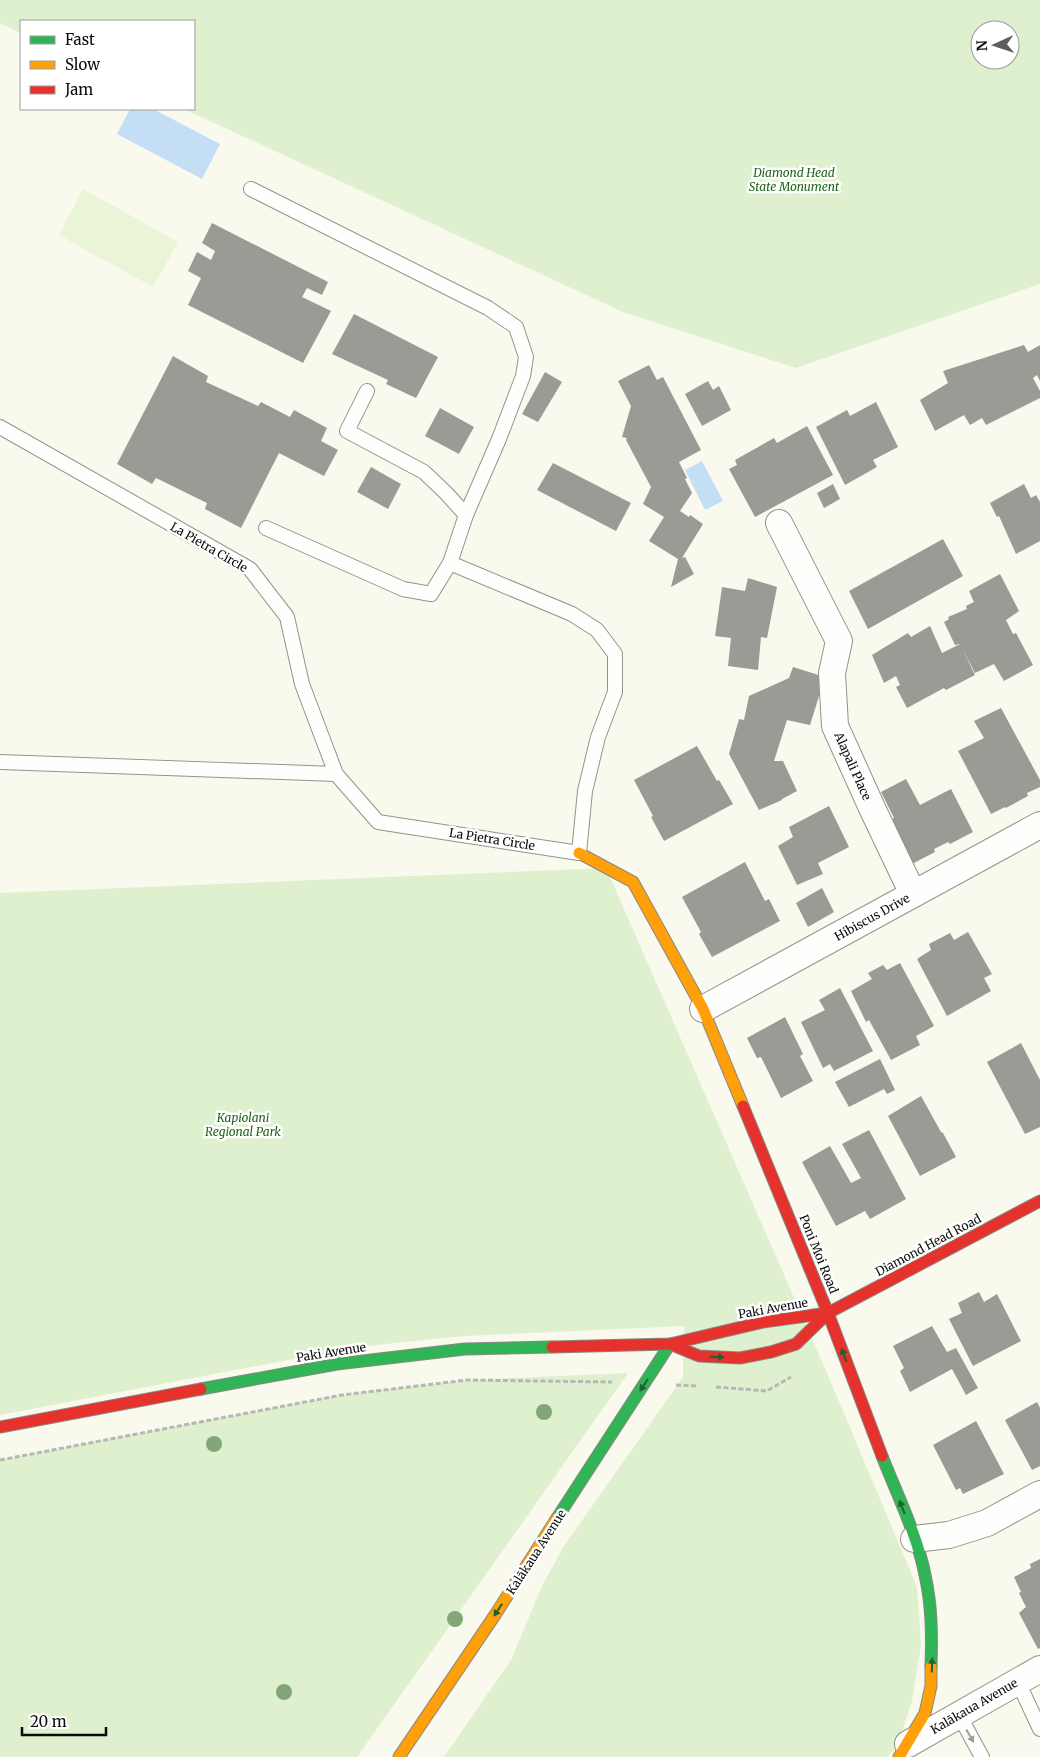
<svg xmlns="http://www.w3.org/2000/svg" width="1040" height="1757" viewBox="0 0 1040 1757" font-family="Merriweather,serif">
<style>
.green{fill:#def0cd;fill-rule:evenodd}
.pitch{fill:#eaf4d7}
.water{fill:#c3def5}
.building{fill:#9c9a94}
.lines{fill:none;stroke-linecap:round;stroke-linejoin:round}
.lane-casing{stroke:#93928d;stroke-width:16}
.street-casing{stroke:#93928d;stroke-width:28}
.fast-casing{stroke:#898984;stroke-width:13}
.slow-casing{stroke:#898984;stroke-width:13}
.jam-casing{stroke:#898984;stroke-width:13}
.path{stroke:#b7b7b5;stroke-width:3;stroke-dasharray:5 2.5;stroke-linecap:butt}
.lane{stroke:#fefefc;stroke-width:14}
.street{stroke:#fefefc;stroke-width:26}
.fast{stroke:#30b455;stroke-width:11}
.slow{stroke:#ff9f0a;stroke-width:11}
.jam{stroke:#e5322d;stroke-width:11}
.tree{fill:#83a679}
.oneway{fill:#1e6030}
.oneway2{fill:#9d9d9c}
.labels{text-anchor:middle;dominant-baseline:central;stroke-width:5;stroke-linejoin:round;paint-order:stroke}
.park-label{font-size:12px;font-style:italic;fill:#21631a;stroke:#fff}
.street-label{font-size:12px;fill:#0b0b0b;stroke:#fff}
</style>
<rect width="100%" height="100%" fill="#faf9ee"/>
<g class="green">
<path d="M0,0h1040v284l-244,84 -173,-56 -439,-203h10v-88h-173v12l-21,-10zM980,30h30v30h-30z"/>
<path d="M606,868l221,505 90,214 4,58 -9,56 -15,46 -10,10h-443l67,-97 31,-74 22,-40 119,-169 1,-51 -220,10 -71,7 -58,8 -335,64v-522z"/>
<path d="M628,1373l-271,384h-357v-297l342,-65 125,-15z"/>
</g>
<path class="pitch" d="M83,189l95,53 -25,45 -94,-52z"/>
<g class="water">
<path d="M130,109h23l67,35 -18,35 -85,-45z"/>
<path d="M702,461l21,40 -18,9 -20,-40z"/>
</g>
<g class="building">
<path d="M212,223l116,59 -6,13 -15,-7 -5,9 29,14 -28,52 -115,-58 13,-27 -13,-7 9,-19 14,8 4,-9 -13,-8z"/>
<path d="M354,314l84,43 -22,41 -30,-14 2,-4 -56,-26z"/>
<path d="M1024,345l4,7 12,-7v36l-3,-6 -4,3 7,13v7l-54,27 -4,-7 -12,7 -6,-10 -29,16 -15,-31 28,-17 -5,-12z"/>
<path d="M173,356l35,20 -2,6 52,24 3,-4 29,15 4,-7 33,18 -6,13 17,9 -14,26 -45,-23 -38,75 -36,-19 2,-6 -51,-25 -4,6 -35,-20z"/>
<path d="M649,365l8,15 6,-3 38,73 -22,12 8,16 -2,1 7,14 -12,18 9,6 1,-2 13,9 -21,34 3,-1 9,17 -23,13 7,-28 -29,-18 15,-24 -21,-13 8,-17 -25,-47 1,-2 -5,-1 9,-31 -13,-25z"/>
<path d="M545,372l17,10 -24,40 -16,-8z"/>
<path d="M708,381l5,9 6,-4 12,24 -29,16 -17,-32z"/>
<path d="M876,402l22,45 -25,13 4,7 -32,18 -29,-58 31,-17 3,6z"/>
<path d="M440,408l34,19 -15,27 -34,-18z"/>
<path d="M807,426l26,49 -78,42 -26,-48 8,-4 -2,-5 39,-22 3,5z"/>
<path d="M553,463l78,40 -15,28 -79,-41z"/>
<path d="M371,467l30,17 -13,25 -31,-17z"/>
<path d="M833,484l7,15 -16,9 -7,-15z"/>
<path d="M1024,484l7,14 5,-3 4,7v39l-24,13 -17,-38 -2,1 -7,-14z"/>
<path d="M943,539l20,37 -95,53 -19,-38z"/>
<path d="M1000,574l19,37 -13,9 7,14 3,-1 17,32 -29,16 -10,-17 -19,9 -12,-23 12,25 -29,15 -2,-2 -37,20 -11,-21 4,-2 -4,-9 -12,7 -12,-28 36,-22 3,4 19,-11 12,27 18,-9 -5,1 -11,-23 5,-3 -1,-2 19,-8 -1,-3 8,-4 -5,-11z"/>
<path d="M748,578l29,9 -10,51 -6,-1 -3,33 -30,-4 3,-28 -16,-2 7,-49 23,4z"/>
<path d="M793,667l32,10 -15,48 -23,-5 -13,41h9l14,30 -15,8v1l-23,10 -30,-56 10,-35 5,1 5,-24 40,-18z"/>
<path d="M1001,708l39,72v7l-13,6 1,3 -22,12 -1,-1 -14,7 -33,-63 26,-13 -10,-17z"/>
<path d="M697,746l20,35 2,-1 14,24 -69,37 -13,-24 2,-1 -19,-36z"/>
<path d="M906,779l14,26 31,-16 22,43 -23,12 -2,-2 -14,7 1,3 -25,13 -23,-43 7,-4 -13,-26z"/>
<path d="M829,806l20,41 -31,16 5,11 -26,11 -19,-39 15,-9 -4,-10z"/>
<path d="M745,862l20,39 4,-2 11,22 -68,36 -13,-23 2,-2 -19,-35z"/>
<path d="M822,888l12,24 -26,15 -12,-24z"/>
<path d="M968,932l24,42 -8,4 7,13 -44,25 -30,-57 14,-9 -2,-6 21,-11 4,7z"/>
<path d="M900,963l34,63 -18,10 4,9 -29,15 -22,-40 -3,2 -15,-31 21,-12 -4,-6 15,-8 4,5z"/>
<path d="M840,988l33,63 -39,20 -4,-7 -7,4 -22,-46 24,-12 -6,-10z"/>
<path d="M785,1017l18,37 -3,2 13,25 -32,17 -20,-41 -4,1 -10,-20z"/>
<path d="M1021,1043l19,37v47l-15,7 -38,-72z"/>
<path d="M880,1059l15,31 -8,4 -3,-5 -35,18 -14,-25z"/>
<path d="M921,1096l20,36 2,1 13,24 -36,19 -32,-60z"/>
<path d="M869,1130l37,69 -36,20 -5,-8 -29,15 -34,-64 28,-16 21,37 10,-5 -19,-34z"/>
<path d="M979,1292l5,10 13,-8 24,47 -48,25 -24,-47 13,-6 -4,-10z"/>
<path d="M932,1326l15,26 9,-4 22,40 -12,7 -14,-26 -42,23 -10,-21 4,-3 -11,-22z"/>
<path d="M1037,1402l3,6v58l-8,4 -27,-50z"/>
<path d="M976,1421l28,53 -41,20 -3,-6 -4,2 -23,-45z"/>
<path d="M1040,1559v89l-2,1 -19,-36 7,-6 -7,-14 2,-1 -7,-15 17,-9 -1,-4z"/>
</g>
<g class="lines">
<defs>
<g id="lane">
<path d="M251,189l237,119 28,19 10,30 -3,19 -24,63 -33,76 -16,48 122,51 25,16 18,24v38l-17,45 -13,54 -6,62 -201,-31 -42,-48"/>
<path d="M367,391l-20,40 77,41 22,21 20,22"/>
<path d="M0,427l250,142 37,48 15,67 34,90 -336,-12"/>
<path d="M266,528l137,61 28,5 19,-31"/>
<path d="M1018,1682l22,47"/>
<path d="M959,1715l23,42"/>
</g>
<g id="street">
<path d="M779,523l60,118 -7,32 3,53 37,82 41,86"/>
<path d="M703,1009l337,-184"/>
<path d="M914,1539l35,-4 38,-12 53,-29"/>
<path d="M908,1744l132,-75"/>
</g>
<g id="fast">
<path d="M201,1389l136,-25 128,-15 87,-2"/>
<path d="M882,1456c14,36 36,81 43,119 7,31 7,61 6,92"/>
<path d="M557,1518l113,-174"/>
</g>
<g id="slow">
<path d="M579,853l54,29 70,127 40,97"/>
<path d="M399,1757l96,-142 62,-97"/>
<path d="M899,1757l26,-44 6,-27v-19"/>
</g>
<g id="jam">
<path d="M743,1106l85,207 54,143"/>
<path d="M670,1344l29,12 41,2 31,-6 25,-8 32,-31 212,-112"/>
<path d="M552,1347l118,-3 93,-22 65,-9"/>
<path d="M0,1427l201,-38"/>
</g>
</defs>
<use href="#lane" class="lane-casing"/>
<use href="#street" class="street-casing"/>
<use href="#fast" class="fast-casing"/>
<use href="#slow" class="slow-casing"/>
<use href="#jam" class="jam-casing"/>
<g class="path">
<path d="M676,1385l21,1"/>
<path d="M716,1387l51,4 24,-14"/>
<path d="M0,1460l342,-65 125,-15 145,2"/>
</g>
<use href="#lane" class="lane"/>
<use href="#street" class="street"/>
<use href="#fast" class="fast"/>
<use href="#slow" class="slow"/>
<use href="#jam" class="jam"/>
</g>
<g class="tree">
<circle cx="544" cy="1412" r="8"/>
<circle cx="214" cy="1444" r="8"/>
<circle cx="455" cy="1619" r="8"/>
<circle cx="284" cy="1692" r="8"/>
</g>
<defs><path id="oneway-solid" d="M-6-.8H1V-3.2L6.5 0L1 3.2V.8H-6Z" transform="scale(1.25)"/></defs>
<g class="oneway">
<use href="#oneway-solid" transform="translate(844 1355) rotate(-111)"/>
<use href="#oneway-solid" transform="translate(717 1357) rotate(2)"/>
<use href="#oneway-solid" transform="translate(644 1385) rotate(123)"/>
<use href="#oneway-solid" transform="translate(902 1507) rotate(-111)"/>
<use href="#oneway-solid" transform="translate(498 1610) rotate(123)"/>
<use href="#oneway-solid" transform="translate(932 1665) rotate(-88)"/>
</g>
<use class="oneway2" href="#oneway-solid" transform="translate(970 1736) rotate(60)"/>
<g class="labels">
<g class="park-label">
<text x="794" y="172">Diamond Head<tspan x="794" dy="14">State Monument</tspan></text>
<text x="243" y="1117">Kapiolani<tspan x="243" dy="14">Regional Park</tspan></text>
</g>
<g class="street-label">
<text transform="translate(209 547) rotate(30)">La Pietra Circle</text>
<text transform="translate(853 766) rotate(66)">Alapali Place</text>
<text transform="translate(492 839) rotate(9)">La Pietra Circle</text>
<text transform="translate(872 917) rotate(-29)">Hibiscus Drive</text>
<text transform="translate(928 1245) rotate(-28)">Diamond Head Road</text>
<text transform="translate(819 1254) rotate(68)">Poni Moi Road</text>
<text transform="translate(773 1308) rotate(-10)">Paki Avenue</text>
<text transform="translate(331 1352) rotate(-9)">Paki Avenue</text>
<text transform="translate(536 1552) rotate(-57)">Kalākaua Avenue</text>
<text transform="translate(974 1706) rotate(-30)">Kalākaua Avenue</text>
</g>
</g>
<rect x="20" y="20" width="175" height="90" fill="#ffffff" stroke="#9d9d9d"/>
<rect x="30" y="36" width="25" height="8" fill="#30b455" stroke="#9d9d9d"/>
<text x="65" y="45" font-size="15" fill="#0b0b0b">Fast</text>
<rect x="30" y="61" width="25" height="8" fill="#ff9f0a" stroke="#9d9d9d"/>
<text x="65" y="70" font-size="15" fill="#0b0b0b">Slow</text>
<rect x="30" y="86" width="25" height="8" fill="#e5322d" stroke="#9d9d9d"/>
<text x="65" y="95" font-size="15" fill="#0b0b0b">Jam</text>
<g transform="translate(995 45) rotate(267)"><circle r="24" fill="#ffffff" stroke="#9d9d9d"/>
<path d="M0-4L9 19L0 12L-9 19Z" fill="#5f5e5a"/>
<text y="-8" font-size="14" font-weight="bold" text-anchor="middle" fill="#0b0b0b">N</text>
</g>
<path d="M22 1727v8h84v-8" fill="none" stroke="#0b0b0b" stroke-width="2.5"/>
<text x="30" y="1727" font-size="15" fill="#0b0b0b" stroke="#ffffff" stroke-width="4" paint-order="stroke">20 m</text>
</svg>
